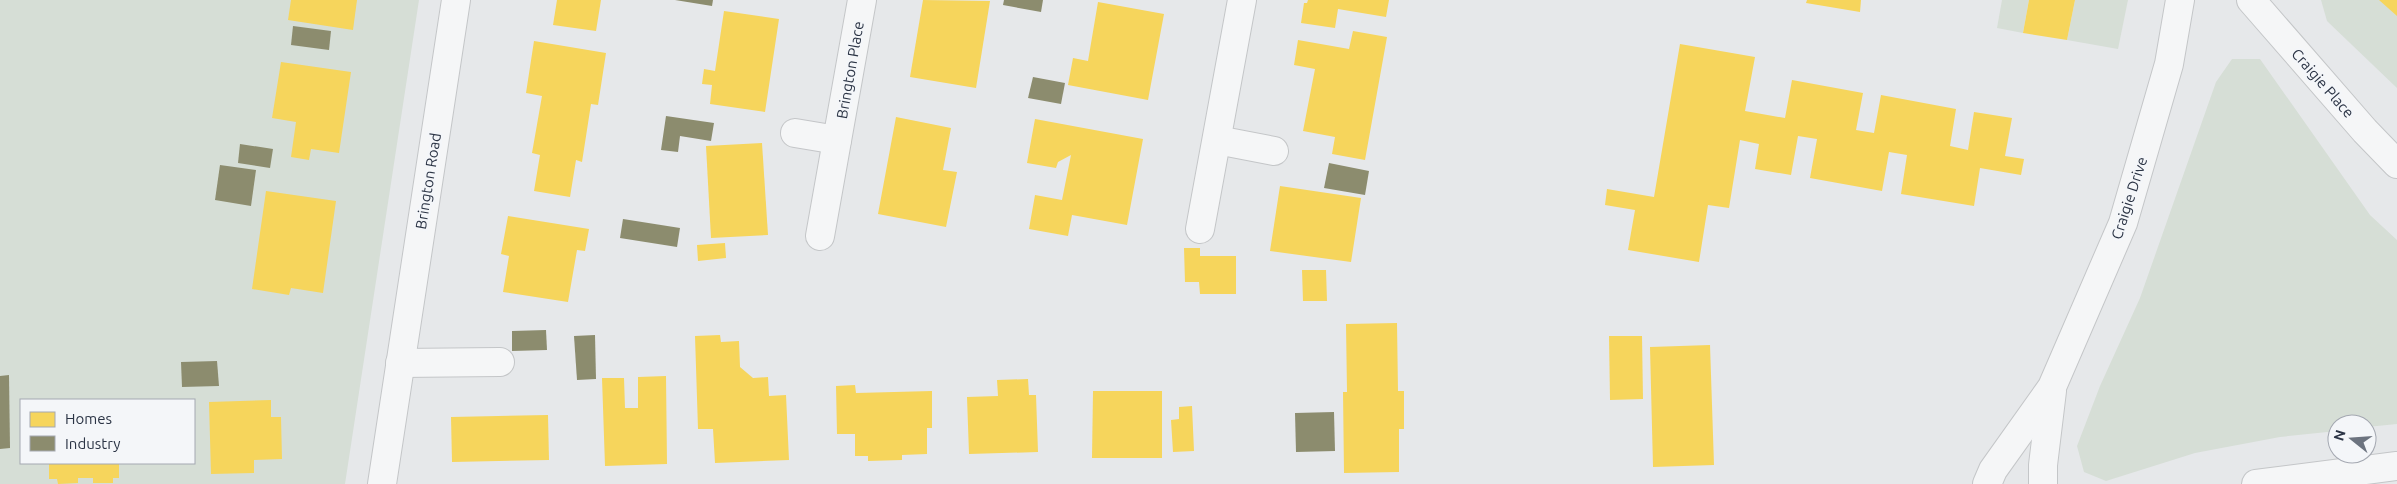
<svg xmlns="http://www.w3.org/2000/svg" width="2397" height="484" viewBox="0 0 2397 484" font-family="Ubuntu,sans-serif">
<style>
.green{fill:#d6ded6;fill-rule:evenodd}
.homes{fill:#f6d55c}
.industry{fill:#8c8c6e}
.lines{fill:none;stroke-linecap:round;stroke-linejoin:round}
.minor-casing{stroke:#c4c6c8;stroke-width:30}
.minor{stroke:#f5f6f7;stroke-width:28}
.labels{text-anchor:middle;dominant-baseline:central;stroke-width:5;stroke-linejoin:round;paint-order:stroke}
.street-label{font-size:15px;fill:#2b3445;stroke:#f4f6f9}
</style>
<rect width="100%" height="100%" fill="#e6e8ea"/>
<g class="green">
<path d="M0,0h419l-74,484h-345zM21,400h173v63h-173z"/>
<path d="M2002,0h27l-6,33 -26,-5z"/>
<path d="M2075,0h53l-10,49 -51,-9z"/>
<path d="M2321,0h76v88l-70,-67z"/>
<path d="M2232,59h28l110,156 27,25v184l-30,3v-3h-30v7l-57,6 -85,16 -89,28 -22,-9 -7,-26 23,-60 40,-88 76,-216z"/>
</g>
<g class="homes">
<path d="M291,0h66l-4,30 -65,-10z"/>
<path d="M557,0h44l-5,31 -43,-6z"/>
<path d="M923,0l67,1 -14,87 -66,-11z"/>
<path d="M1308,0h81l-3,17 -48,-8 -3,19 -34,-5 3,-20h3z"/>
<path d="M1807,0h54l-1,12 -54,-9z"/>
<path d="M2029,0h46l-8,40 -44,-7z"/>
<path d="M2379,0h18v16z"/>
<path d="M1098,2l66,12 -16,86 -80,-15 5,-27 15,3z"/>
<path d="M724,11l55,8 -14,93 -55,-8 2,-19 -10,-1 2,-15 11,2z"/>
<path d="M1353,31l34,6 -22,123 -33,-6 3,-17 -32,-6 12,-62 -21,-4 4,-25 51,9z"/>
<path d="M534,41l72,12 -8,52 -7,-1 -9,58 -6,-2 -6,37 -36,-6 6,-36 -8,-2 10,-57 -16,-3z"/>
<path d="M1680,44l75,13 -10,54 40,7 7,-38 71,13 -7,37 18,3 7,-38 75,14 -6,37 18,4 6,-38 38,6 -7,38 19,3 -3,16 -41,-7 -6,38 -73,-12 6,-39 -18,-3 -7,39 -72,-13 7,-39 -19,-3 -7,39 -36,-6 4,-25 -19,-4 -11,68 -21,-3 -9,57 -71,-12 7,-40 -30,-5 2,-16 47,8z"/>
<path d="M281,62l70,10 -12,81 -28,-4 -2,11 -18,-3 5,-35 -24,-4z"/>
<path d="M896,117l55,11 -8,42 14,2 -11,55 -68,-13z"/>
<path d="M1035,119l108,20 -16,86 -55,-10 -4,21 -39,-7 6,-34 27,5 9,-45 -13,7 -2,6 -29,-5z"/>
<path d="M762,143l6,92 -57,3 -5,-92z"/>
<path d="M1280,186l81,12 -10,64 -81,-11z"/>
<path d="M266,191l70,10 -13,92 -32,-5 -2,7 -37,-6z"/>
<path d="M508,216l81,13 -4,22 -8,-1 -9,52 -65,-10 6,-36 -8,-2z"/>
<path d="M725,243l1,15 -28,3 -1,-16z"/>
<path d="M1184,248h16v8h36v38h-36l-1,-12h-14z"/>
<path d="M1302,270h24l1,31h-24z"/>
<path d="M1397,323l1,68h6v38h-5v43l-55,1 -1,-81h4l-1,-68z"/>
<path d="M720,335l1,7 18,-1 1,26 13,11 15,-1 1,19 17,-1 3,65 -74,3 -2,-34h-15l-3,-93z"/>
<path d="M1609,336h33l1,63 -33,1z"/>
<path d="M1710,345l4,120 -61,2 -3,-120z"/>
<path d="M666,376l1,88 -62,2 -3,-88h22l1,30h13v-31z"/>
<path d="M1028,379l1,16h7l2,57 -69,2 -2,-57 31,-1 -1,-16z"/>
<path d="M855,385l1,8 76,-2v37h-5v26l-25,1v5l-34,1v-5h-13v-22h-18l-1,-48z"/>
<path d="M1093,391h69v67h-70z"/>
<path d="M271,400v17h10l1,42 -28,1v13l-43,1 -2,-72z"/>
<path d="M1192,406l2,45 -21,1 -2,-32 8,-1v-12z"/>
<path d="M548,415l1,45 -97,2 -1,-45z"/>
<path d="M49,463h70v15h-6v5h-20v-5h-15v5l-20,1 -1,-5h-8z"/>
</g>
<g class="industry">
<path d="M675,0h38l-1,6z"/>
<path d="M1004,0h39l-2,12 -38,-7z"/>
<path d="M293,26l38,5 -2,19 -38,-5z"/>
<path d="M1033,77l32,6 -4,21 -33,-6z"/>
<path d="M666,116l48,7 -3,18 -31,-5 -2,16 -17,-2z"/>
<path d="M240,144l33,5 -3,19 -32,-5z"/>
<path d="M1329,163l40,8 -4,24 -41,-7z"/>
<path d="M220,165l36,5 -5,36 -36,-6z"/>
<path d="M623,219l57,9 -3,19 -57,-9z"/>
<path d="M546,330l1,20 -35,1v-20z"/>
<path d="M595,335l1,44 -19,1 -3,-44z"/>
<path d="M217,361l2,25 -37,1 -1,-25z"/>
<path d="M9,375l1,73 -10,1v-73z"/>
<path d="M1334,412l1,39 -39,1 -1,-39z"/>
</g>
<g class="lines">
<defs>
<g id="minor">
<path d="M2251,0l114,131 32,33"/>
<path d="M795,133l42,7"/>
<path d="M1217,140l57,11"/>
<path d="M1200,229l42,-229"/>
<path d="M820,236l42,-236"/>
<path d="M400,363l100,-1"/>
<path d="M382,484l74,-484"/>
<path d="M1987,484l6,-14 59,-83 71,-164 46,-159 11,-64"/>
<path d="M2043,484v-19l9,-74"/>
<path d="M2256,484l141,-18"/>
</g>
</defs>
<use href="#minor" class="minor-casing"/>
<use href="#minor" class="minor"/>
</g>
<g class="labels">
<g class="street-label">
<text transform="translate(850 70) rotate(-80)">Brington Place</text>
<text transform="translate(2323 83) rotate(49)">Craigie Place</text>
<text transform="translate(428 181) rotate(-81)">Brington Road</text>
<text transform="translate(2129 198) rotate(-72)">Craigie Drive</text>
</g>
</g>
<rect x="20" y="399" width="175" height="65" fill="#f4f6f9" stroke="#a4a8b1"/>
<rect x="30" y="412" width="25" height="15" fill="#f6d55c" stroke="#a4a8b1"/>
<text x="65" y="424" font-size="15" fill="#2b3445">Homes</text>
<rect x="30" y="436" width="25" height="15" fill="#8c8c6e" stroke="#a4a8b1"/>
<text x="65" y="449" font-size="15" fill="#2b3445">Industry</text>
<g transform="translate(2352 439) rotate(287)"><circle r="24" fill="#f4f6f9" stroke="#a4a8b1"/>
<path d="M0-4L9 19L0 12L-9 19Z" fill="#6c737f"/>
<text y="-8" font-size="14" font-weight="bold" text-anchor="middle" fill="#2b3445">N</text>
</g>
</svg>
